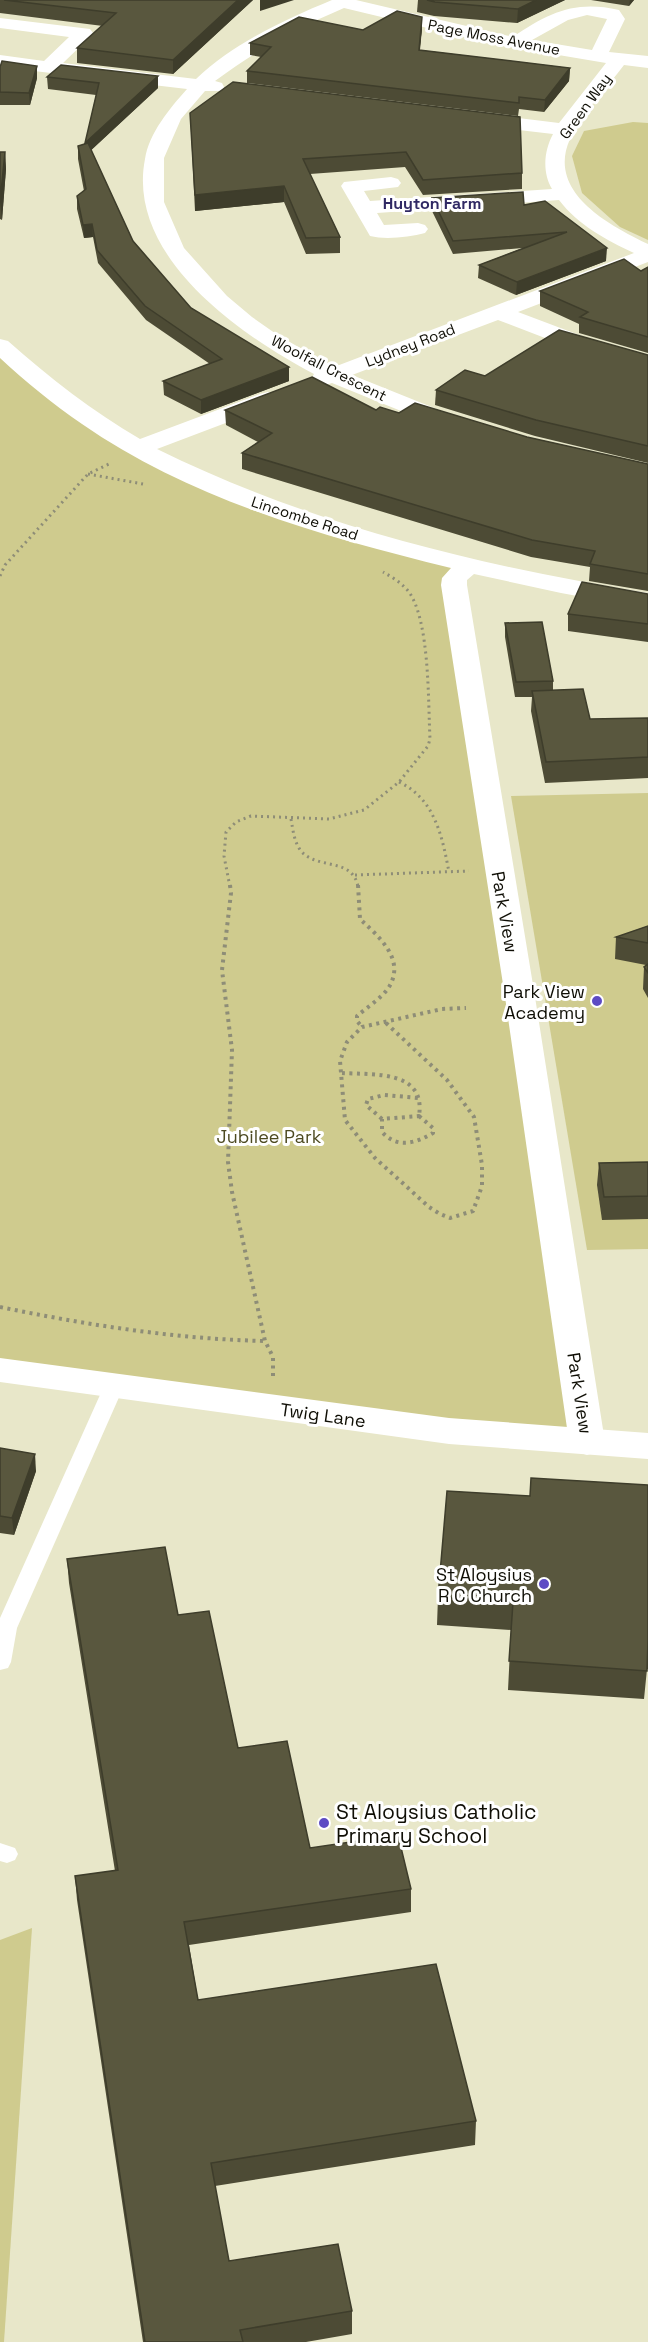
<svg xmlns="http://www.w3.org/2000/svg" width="648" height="2342" viewBox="0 0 648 2342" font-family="'Space Grotesk',sans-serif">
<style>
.green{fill:#cfcb8e}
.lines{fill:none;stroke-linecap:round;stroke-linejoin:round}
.path-far1{stroke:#8e8d77;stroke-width:3;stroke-dasharray:2 4;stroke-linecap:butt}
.path{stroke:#8e8d77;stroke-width:4;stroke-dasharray:3 4.5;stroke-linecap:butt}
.service{fill:#fff;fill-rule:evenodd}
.minor{fill:#fff;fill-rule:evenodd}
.tertiary{fill:#fff;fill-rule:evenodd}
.wall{fill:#4d4b35}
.shaded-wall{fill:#3e3d2b}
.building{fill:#59573e;stroke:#3e3d2b;stroke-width:1.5}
.poi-dot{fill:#5d4bc4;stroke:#fff;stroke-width:2}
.labels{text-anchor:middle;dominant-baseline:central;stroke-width:6;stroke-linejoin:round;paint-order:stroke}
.far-street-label{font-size:15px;fill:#0f0e05;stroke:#fff}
.far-neighbourhood-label{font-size:16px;font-weight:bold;fill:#302964;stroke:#fff}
.street-label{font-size:18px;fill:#0f0e05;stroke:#fff}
.poi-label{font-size:18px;fill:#0f0e05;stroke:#fff;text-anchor:end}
.park-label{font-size:18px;fill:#4d4a21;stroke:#fff}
.near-poi-label{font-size:21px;fill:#0f0e05;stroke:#fff;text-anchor:start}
</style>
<rect width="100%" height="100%" fill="#e8e7c9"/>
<g class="green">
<path d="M633,122l15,1v117l-28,-13 -38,-34 -10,-37 12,-25z"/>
<path d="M0,348l88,75 186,87 194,55 -8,7 127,870 -587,-73z"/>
<path d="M648,793v456l-61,1 -76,-454z"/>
<path d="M32,1928l-28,414h-4v-402z"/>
</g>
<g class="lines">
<g class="path-far1">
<path d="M88,474l55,10"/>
<path d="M0,576l5,-11 83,-91 21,-10"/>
<path d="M399,782c36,17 43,54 50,90"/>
<path d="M291,819c2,11 3,23 10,32 16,19 52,6 57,36"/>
<path d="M355,875l114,-4"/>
<path d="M230,887l-6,-31 2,-24 10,-10 15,-6 78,3 35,-9 35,-28 29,-36 2,-7c-2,-37 0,-117 -21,-147 -7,-9 -17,-15 -26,-20"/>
</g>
<g class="path">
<path d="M230,885l1,8 -9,77 10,80 -4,112 4,30 33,149 8,16v20"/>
<path d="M358,885l2,34c18,17 46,40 29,68 -7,11 -23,21 -32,29v5l5,6"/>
<path d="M386,1023l61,57 27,37 8,48v21l-9,25 -23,7 -10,-4 -11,-7 -54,-49 -30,-38 -5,-59 7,-19 15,-15 80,-18 24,-1"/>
<path d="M342,1073c33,2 84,-3 77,43"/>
<path d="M419,1116l14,12v5c-17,10 -36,16 -51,-1v-13z"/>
<path d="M382,1119l-16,-14 2,-6 16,-4 35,3"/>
<path d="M0,1307c88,18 175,32 265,34"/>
</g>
<g class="service">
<path d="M114,1379l7,2 3,5 -107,242 -6,34 -3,6 -8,2v-52l104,-232 3,-5z"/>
<path d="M0,1843l15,5 3,6 -3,6 -8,3 -7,-2z"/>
</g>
<g class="minor">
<path d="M332,0h24l157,37c36,-25 63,-37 106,-27l6,9 -16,33 39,4v12l-24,-3c-18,24 -42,47 -54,74 -24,53 39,86 78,105v18l-130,50 69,26 61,17v14l-77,-21 -73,-28 -146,55 107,43 4,5 -4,5 -8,2 -8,-2 -111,-45 -10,3 -8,-2 -3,-5 3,-5c-74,-39 -188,-118 -169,-215 4,-26 25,-51 42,-70l-187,-22v-12l44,6 25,-24 -69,-9v-10l90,11 3,4 -3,4 -27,26 133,16c38,-36 88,-59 136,-79zM344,8l150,36 112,19 -47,60 -82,-10 -7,2 -3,4 3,4 7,2 76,9c-9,17 -11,38 -1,55l-182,12 -6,-10 34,-4 3,-4 -3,-4 -7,-2 -47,5 -3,4 29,50c16,4 39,1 55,-3l3,-4 -3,-4 -7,-2 -34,2 -7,-12 182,-13c19,25 47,40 75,53l-300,114 -55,-31 -27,-19 -25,-21 -43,-48 -20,-46v-44l17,-39 24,-28h17l2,-4 -2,-4 -7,-2c43,-32 80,-52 129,-73zM587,15l20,4 -15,31 -60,-10 36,-20z"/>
<path d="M0,339l8,2c42,37 84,70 132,98l120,-45 8,-2 8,2 4,5 -4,5 -119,45c154,76 323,117 491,144v16l-87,-16 -87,-19 -7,6v5l68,412 70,445 -5,9 -13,4 -13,-4 -5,-9 -64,-445 -64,-412 1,-7 9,-10c-127,-31 -261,-69 -369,-144 -29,-20 -56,-42 -82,-66z"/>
</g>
<path class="tertiary" d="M0,1358l449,60 199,15v26l-199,-15 -449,-62z"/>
</g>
<g class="wall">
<path d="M0,0h253l-80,74 -96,-11v-15l26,-22 -103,-13z"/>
<path d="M418,0h147l-48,23 -83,-7 -17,-4z"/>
<path d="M591,0h43l-5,6z"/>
<path d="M422,29l-2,21 150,18 -1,13 -25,31 -25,-3 -1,7 -271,-33v-12l14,-14 -11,-2v-12l113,-13z"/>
<path d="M0,67l37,11 -7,27h-30z"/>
<path d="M158,76v12l-67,62 42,91 58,67 98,73 -88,33 -37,-19 -1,-14 47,-17 -64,-44 -48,-57 -5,-26 -9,1 -7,-29v-13l7,-5 -6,-32v-13l7,-2 11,-49 -48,-6 -1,-12z"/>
<path d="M190,113l332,60v16l-99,6 -18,-28 -95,7 30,63v16l-34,1 -22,-52 -89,9z"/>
<path d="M0,152h5l1,17 -4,51 -2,-1z"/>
<path d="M432,198l92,7 82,56 -90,34 -38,-17 1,-13 44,-17 -70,6 -21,-43z"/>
<path d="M648,267v86l-69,-20v-9l-39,-18v-15l101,-20z"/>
<path d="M648,355v108l-113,-27 -100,-31 1,-15 49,-14z"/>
<path d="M225,410h151l151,27 121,27v127l-59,-10 1,-14 -59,-10 -289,-88v-16l16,-11 -32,-17z"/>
<path d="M648,594v48l-80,-11v-17z"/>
<path d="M505,623l48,58v9l37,29 58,-1v60l-103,5 -14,-72 1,-14h-17l-10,-60z"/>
<path d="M648,926v72l-5,-9 1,-22 2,-2 -31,-6 1,-22z"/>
<path d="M648,1162v57l-46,1 -5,-35 2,-22z"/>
<path d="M0,1448l36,23 -22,64 -14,-2z"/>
<path d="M648,1485v184h-1l-3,30 -136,-9 3,-60 -74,-5 1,-28 92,-101z"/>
<path d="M67,1559l111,56 60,133 72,100 101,41v23l-222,33 9,55 278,121 -1,24 -260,41 14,75 123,50v23l-46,8h-163l-66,-442 -2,-24 40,-5 -46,-288z"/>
</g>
<g class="shaded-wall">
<path d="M238,0h15l-80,74v-14z"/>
<path d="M260,0h34l-34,11z"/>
<path d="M536,0h29l-48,23 1,-14z"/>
<path d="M630,0h4l-5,6z"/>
<path d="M422,17v12l-4,33 1,-12z"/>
<path d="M37,66v12l-7,27 -1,-12z"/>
<path d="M570,68l-1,13 -25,31 1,-12z"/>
<path d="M158,76v12l-72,67 -1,-12z"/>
<path d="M5,152l1,17 -4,51 -2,-18z"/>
<path d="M284,186v16l-89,9v-16z"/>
<path d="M92,224l1,13 -9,1 -1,-13z"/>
<path d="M607,248l-1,13 -90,34 1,-13z"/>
<path d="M289,367v14l-88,33v-14z"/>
<path d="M35,1454l1,17 -22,64 -2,-17z"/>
</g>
<g class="building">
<path d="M4,0h234l-65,60 -96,-12 39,-35z"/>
<path d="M427,0h109l-18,9 -83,-7z"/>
<path d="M397,11l25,6 -3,33 151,18 -25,32 -26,-3v6l-272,-32 24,-24 -21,-4 49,-26 64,13z"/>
<path d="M2,61l35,5 -8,27 -29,-1v-25z"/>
<path d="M61,65l97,11 -73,67 14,-60 -52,-6z"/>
<path d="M233,82l287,35 2,56 -99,7 -17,-28 -103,7 37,78 -34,1 -22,-52 -89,9 -5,-82z"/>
<path d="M88,143l45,98 58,67 98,59 -88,33 -38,-19 59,-22 -77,-53 -48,-56 -5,-26 -9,1 -6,-29 9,-7 -8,-43z"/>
<path d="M0,152h5l-5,50z"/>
<path d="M523,192l1,13 21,-4 62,47 -90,34 -38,-17 88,-33 -114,9 -21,-43z"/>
<path d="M624,259l17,12 7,-4v70l-68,-20 8,-5 -48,-21z"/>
<path d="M559,330l89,25v91l-112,-26 -100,-30 29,-20 20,6z"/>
<path d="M312,377l64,33 4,-3 19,6 16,-10 112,34 121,27v110l-58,-10 5,-13 -63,-11 -290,-87 30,-20 -47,-23z"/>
<path d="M582,582l66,12v30l-80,-10z"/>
<path d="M542,622l11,59 -37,1 -11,-59z"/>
<path d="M583,689l7,30 58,-1v39l-102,5 -14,-71z"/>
<path d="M648,926v17l-32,-6z"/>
<path d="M648,964v9l-4,-6z"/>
<path d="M648,1162v34l-44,1 -5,-34z"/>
<path d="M0,1448l35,6 -23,64 -12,-2z"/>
<path d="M531,1478l117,7v156l-1,30 -138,-10 4,-59 -75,-5 9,-106 83,5z"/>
<path d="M165,1547l13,68 31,-4 29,137 49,-7 23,107 88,-13 13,54 -227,33 14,78 238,-36 40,157 -265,42 18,98 109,-17 14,67 -112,19 3,12h-98l-70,-466 43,-6 -51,-311z"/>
</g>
<g class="poi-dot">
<circle cx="597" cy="1001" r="6"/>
<circle cx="544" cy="1584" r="6"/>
<circle cx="324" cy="1823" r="6"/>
</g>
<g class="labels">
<g class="far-street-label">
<text transform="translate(494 37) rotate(11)">Page Moss Avenue</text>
<text transform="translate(585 106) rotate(-54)">Green Way</text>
<text transform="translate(410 345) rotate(-21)">Lydney Road</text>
<text transform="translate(329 368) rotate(27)">Woolfall Crescent</text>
<text transform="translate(305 518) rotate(18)">Lincombe Road</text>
</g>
<g class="far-neighbourhood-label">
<text x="432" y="203">Huyton Farm</text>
</g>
<g class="street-label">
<text transform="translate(505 912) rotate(80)">Park View</text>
<text transform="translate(580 1393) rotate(81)">Park View</text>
<text transform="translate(323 1415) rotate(8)">Twig Lane</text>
</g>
<g class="poi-label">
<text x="585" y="991">Park View<tspan x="585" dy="21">Academy</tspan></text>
<text x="532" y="1574">St Aloysius<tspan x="532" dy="21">R C Church</tspan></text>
</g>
<g class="park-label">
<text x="269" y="1136">Jubilee Park</text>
</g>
<g class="near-poi-label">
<text x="336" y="1811">St Aloysius Catholic<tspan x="336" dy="24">Primary School</tspan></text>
</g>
</g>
</svg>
